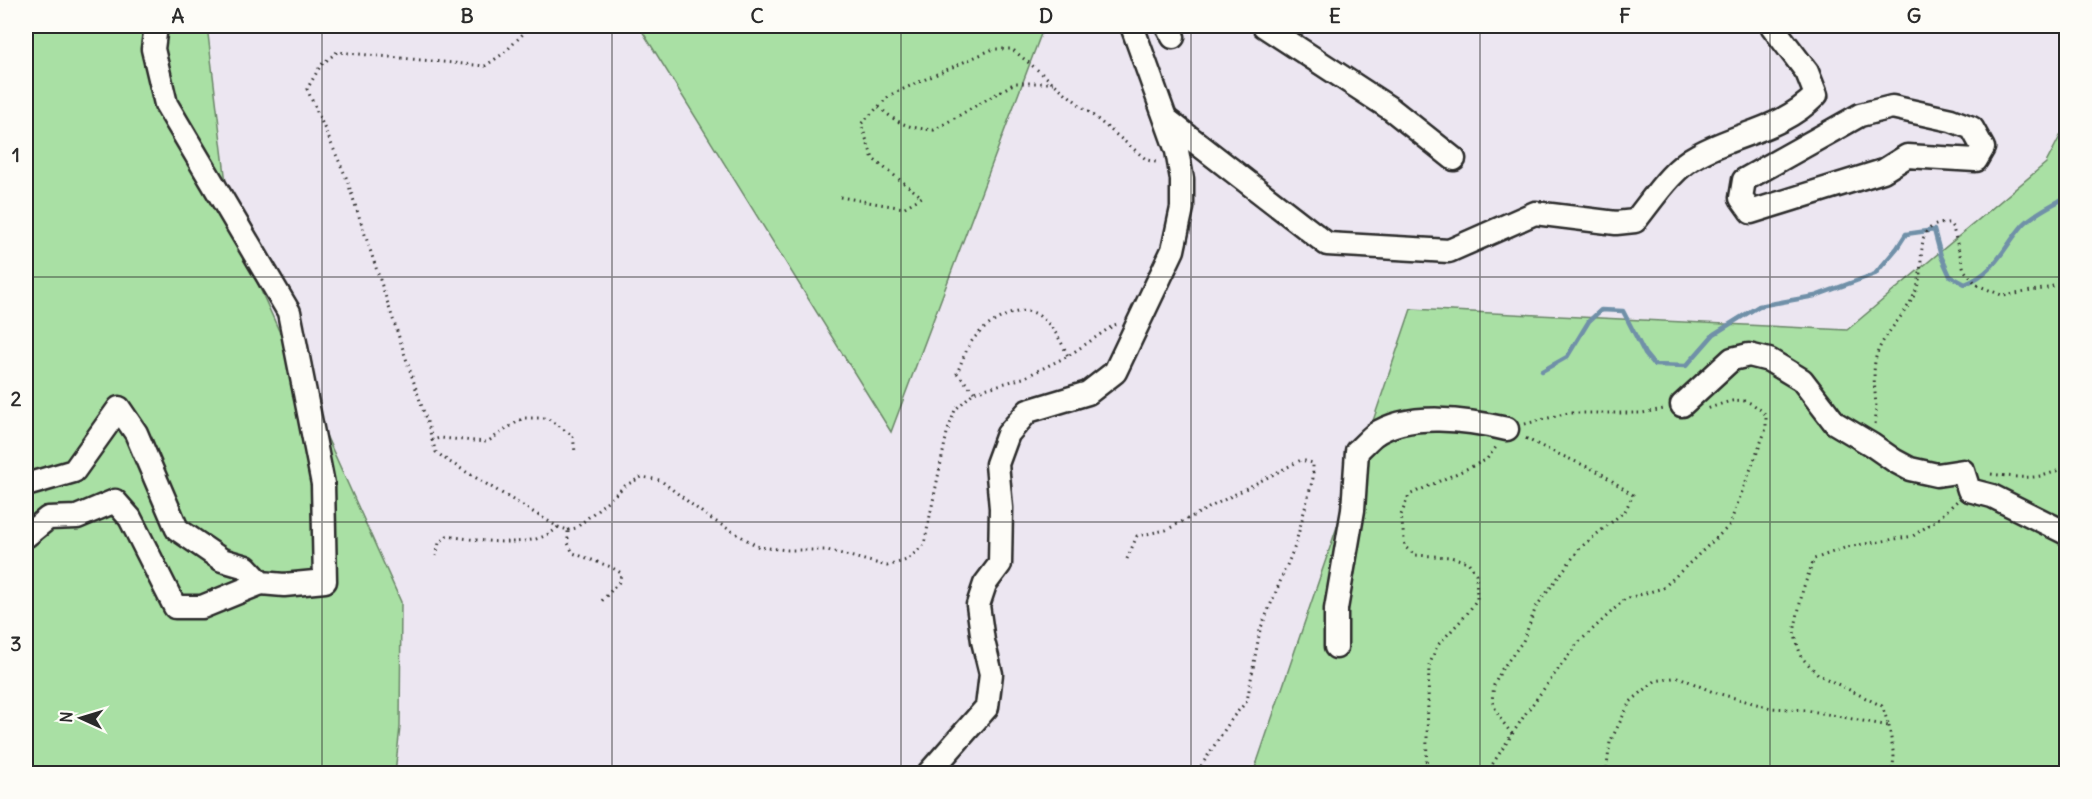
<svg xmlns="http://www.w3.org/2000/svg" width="2092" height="799" viewBox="0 0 2092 799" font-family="Delius,sans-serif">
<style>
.green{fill:#a9e0a4;stroke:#6a8668;stroke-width:1.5}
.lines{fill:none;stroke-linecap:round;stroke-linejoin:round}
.stream{stroke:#6f90a8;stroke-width:4.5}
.minor-casing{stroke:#2b2b2b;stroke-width:27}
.path{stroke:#2b2b2b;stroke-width:3;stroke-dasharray:1.5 4.5;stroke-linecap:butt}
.minor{stroke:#fdfcf7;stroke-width:22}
.grid{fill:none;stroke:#2b2b2b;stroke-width:1.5;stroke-opacity:0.55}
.neatline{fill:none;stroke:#2b2b2b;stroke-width:2}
.grid-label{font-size:20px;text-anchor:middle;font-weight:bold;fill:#2b2b2b}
</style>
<rect width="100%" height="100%" fill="#ece6f1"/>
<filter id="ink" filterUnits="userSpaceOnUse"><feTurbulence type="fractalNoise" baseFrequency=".0167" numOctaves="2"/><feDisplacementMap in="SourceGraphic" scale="12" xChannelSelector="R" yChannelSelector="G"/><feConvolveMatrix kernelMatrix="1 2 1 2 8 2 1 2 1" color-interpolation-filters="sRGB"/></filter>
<g filter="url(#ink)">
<g class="green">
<path d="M26,26h181l24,198 170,378 -1,125 -5,46h-369z"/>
<path d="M639,26h405l-153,406z"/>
<path d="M2066,125v648l-813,1 158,-465 436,21 199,-167z"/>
</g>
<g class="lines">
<path class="stream" d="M1542,371l25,-14 22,-36 12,-11 22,1 22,43 9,11 32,1 28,-32 45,-28 56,-10 60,-22 22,-26 9,-14 28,-4 7,26 9,20 15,8c31,-12 38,-36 58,-59 11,-12 30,-20 43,-28"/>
<defs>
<g id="minor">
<path d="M1167,26l6,11"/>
<path d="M1264,26l127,83 63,50"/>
<path d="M1892,107l59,13 21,8 11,20 -7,12 -69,-4 -24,15 -132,41 -10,-14 3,-18 116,-65z"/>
<path d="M1166,119l161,125 122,7 86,-38 81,10 19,-2c18,-22 36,-52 63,-66 41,-23 82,-24 118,-60l-9,-23 -35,-46"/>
<path d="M1682,405l50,-46 17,-4 20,5 33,20 33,43 37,22 23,16 15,8 27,6 26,-4 6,19 23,6 74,37"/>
<path d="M26,485l48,-14 45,-63 17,25 41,96 45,31 24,7 15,16 23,2 41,-4 -2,-97 -34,-172 -123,-208 -13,-55 3,-23"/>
<path d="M26,536l22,-18 29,-1 38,-16 15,17 45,89h27l59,-24"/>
<path d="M1336,647v-38l17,-99 4,-59c6,-5 11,-11 17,-16 34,-24 95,-15 133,-6"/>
<path d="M928,774l59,-67 4,-33 -8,-33 -5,-36 7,-21 15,-20 1,-56 -4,-44 11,-30 20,-23 60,-18 27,-21 58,-122 9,-42v-29l-5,-28 -45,-125"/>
</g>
</defs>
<use href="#minor" class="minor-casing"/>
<g class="path">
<path d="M531,26l-27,27 -19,13 -148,-14 -16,13 -14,24 39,88 83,251 3,12 8,-2 47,4 36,-24h24l26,18 2,16"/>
<path d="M879,107c19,17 29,21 55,23l81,-47h38"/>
<path d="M840,197l63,11 19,-11 -49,-38 -12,-35 29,-29 103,-46h19l135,111 13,3"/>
<path d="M974,392l-17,-19c5,-11 10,-28 19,-37 13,-14 44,-33 62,-21 15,10 23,26 30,41"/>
<path d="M1525,424l43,-11h74l22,-4"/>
<path d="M1875,424c4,-22 -6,-51 3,-73 9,-22 34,-42 40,-67 4,-12 2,-40 7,-50 5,-9 15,-11 24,-11l4,5 11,42 13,15 27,11 44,-8 18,-7"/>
<path d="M432,440l4,12 12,9 110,66c-23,24 -80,13 -111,9l-8,7 -3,13"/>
<path d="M1991,474c32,4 46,7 75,-7"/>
<path d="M558,527l10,3v13l5,10 38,14 10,6 -1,8 -21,23"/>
<path d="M568,530l8,-2 50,-43 16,-8 18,3 48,37 51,30 29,3h39l60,16 20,-6 17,-15 23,-112 8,-23 19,-18 49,-14 45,-22 46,-31 4,-1"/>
<path d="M1127,559l10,-23 29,-6 135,-70 12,3v15l-18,68 -35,84 -13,71 -14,16 -36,55 -8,2"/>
<path d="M1889,726l5,31 -2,17"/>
<path d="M1512,734l-13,-17 -7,-16 2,-16 8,-16 21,-28 13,-34 44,-59 45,-37 8,-16 -34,-23 -52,-23 -24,-12"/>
<path d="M1426,774l3,-108 8,-20 30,-32 10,-15 -1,-25 -8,-12 -17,-5 -36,-2 -10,-8 -4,-32 8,-20 77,-35 11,-14"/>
<path d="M1486,774l40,-61 51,-69 48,-45 38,-11 66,-62 37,-97v-14c-22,-22 -33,-15 -59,-6"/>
<path d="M1606,774l4,-32 20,-40 25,-21 24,-4 34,15 58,16 35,2 83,16 -7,-20 -63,-31 -18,-18 -7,-25 9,-43 11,-30 33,-12 66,-11 26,-18 18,-17"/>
</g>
<use href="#minor" class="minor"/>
</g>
</g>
<path class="grid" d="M322,26v748M612,26v748M901,26v748M1191,26v748M1480,26v748M1770,26v748M26,277h2040M26,522h2040"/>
<rect width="2092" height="799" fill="none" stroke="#fdfcf7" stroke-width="66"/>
<g transform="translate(81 718) rotate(274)" stroke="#fdfcf7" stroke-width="4.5" paint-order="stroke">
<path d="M0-4.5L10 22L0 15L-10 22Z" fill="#2b2b2b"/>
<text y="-9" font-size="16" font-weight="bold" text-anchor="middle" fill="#2b2b2b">N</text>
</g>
<rect x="33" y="33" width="2026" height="733" class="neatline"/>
<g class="grid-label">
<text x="178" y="23">A</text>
<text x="467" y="23">B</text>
<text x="757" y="23">C</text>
<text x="1046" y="23">D</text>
<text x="1335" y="23">E</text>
<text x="1625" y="23">F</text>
<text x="1914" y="23">G</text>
<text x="16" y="162">1</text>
<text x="16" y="406">2</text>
<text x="16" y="651">3</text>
</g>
</svg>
